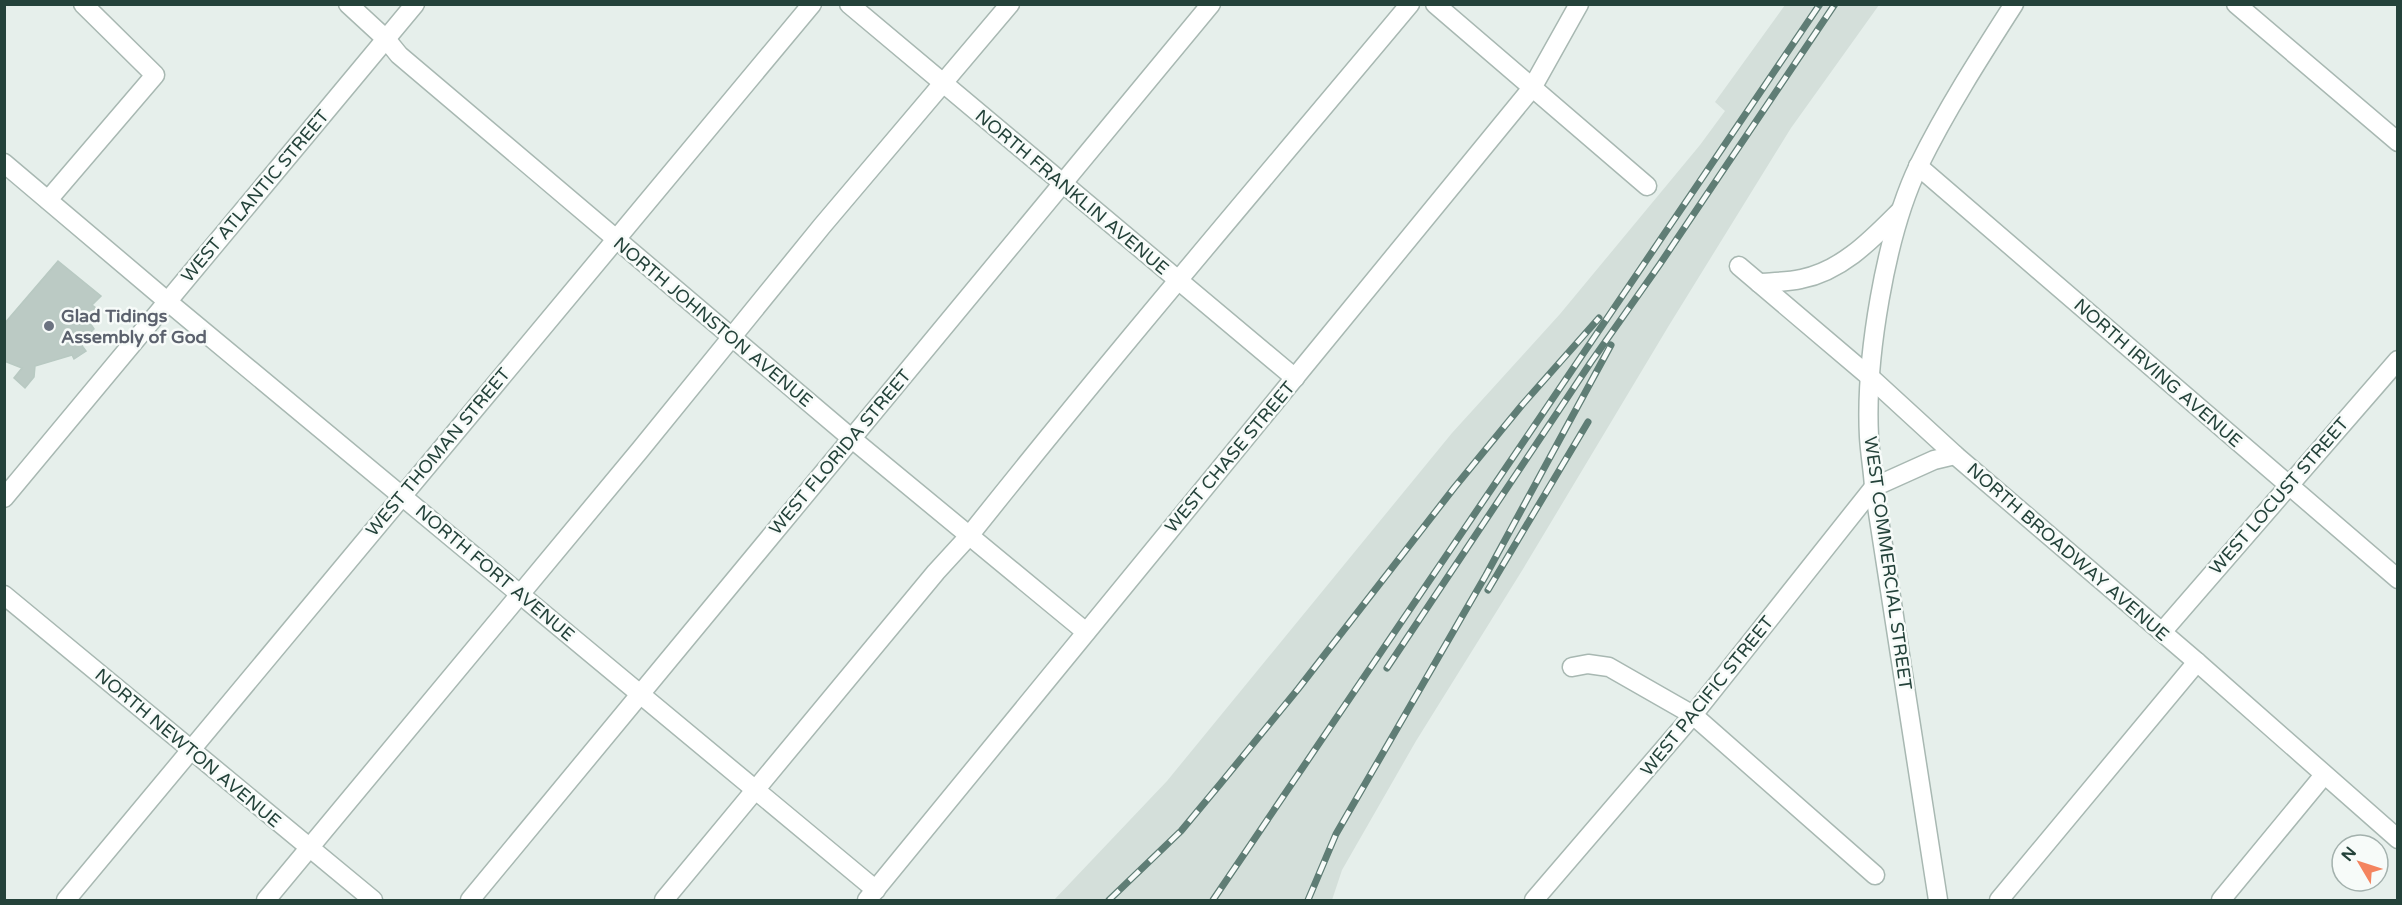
<svg xmlns="http://www.w3.org/2000/svg" width="2402" height="905" viewBox="0 0 2402 905" font-family="'Varela Round',sans-serif">
<style>
.built{fill:#d4dfda}
.building{fill:#bbcac4;stroke:#b8c9c2;stroke-width:1.5}
.lines{fill:none;stroke-linecap:round;stroke-linejoin:round}
.minor-casing{stroke:#a8b8b2;stroke-width:21}
.minor{stroke:#fff;stroke-width:18}
.rail-casing{stroke:#5f7d75;stroke-width:7}
.rail{stroke:#f7fbf9;stroke-width:4.5;stroke-dasharray:14;stroke-linecap:butt}
.worship-dot{fill:#6b7280;stroke:#f7fbf9;stroke-width:2}
.labels{text-anchor:middle;dominant-baseline:central;stroke-width:5;stroke-linejoin:round;paint-order:stroke}
.street-label{font-size:18px;fill:#24423a;stroke:#f7fbf9}
.worship-label{font-size:18px;font-weight:bold;fill:#5b616d;stroke:#f7fbf9;text-anchor:start}
</style>
<rect width="100%" height="100%" fill="#e6efeb"/>
<path class="built" d="M1785,5h94l-88,123 -123,199 -145,242 -107,172 -74,129 -10,30h-278l113,-119 285,-348 108,-119 140,-169 25,-34 -10,-9z"/>
<path class="building" d="M58,261l43,35 -9,9 8,6 -10,12 4,6 -14,14 6,8 -12,8 -2,-4 -37,11 -1,11 -9,11 -11,-10 8,-10 -18,-7v-37z"/>
<g class="lines">
<defs>
<g id="minor">
<path d="M348,4l38,35 13,16 452,383 235,194"/>
<path d="M849,4l446,374"/>
<path d="M1435,4l212,182"/>
<path d="M2236,4l162,138"/>
<path d="M4,163l163,138 709,589"/>
<path d="M1918,166l480,413"/>
<path d="M48,200l107,-125 -72,-71"/>
<path d="M1739,266l132,112 84,77 242,207 201,177"/>
<path d="M1759,283c14,-1 29,-1 42,-4 41,-8 71,-40 99,-68"/>
<path d="M4,498l411,-494"/>
<path d="M4,595l369,305"/>
<path d="M2162,632l236,-272"/>
<path d="M1572,667l16,-3 21,3 84,48 182,160"/>
<path d="M66,900l746,-896"/>
<path d="M266,900l374,-450 182,-224 188,-222"/>
<path d="M470,900l741,-896"/>
<path d="M664,900l272,-328 33,-36c143,-180 293,-355 441,-532"/>
<path d="M867,900l665,-812 47,-84"/>
<path d="M1534,900l159,-185 181,-228 60,-27 21,-5"/>
<path d="M1938,900l-64,-413c-1,-17 -4,-33 -5,-50 -4,-77 16,-202 50,-272 27,-55 61,-108 95,-161"/>
<path d="M1999,900l198,-238"/>
<path d="M2221,900l103,-125"/>
</g>
</defs>
<use href="#minor" class="minor-casing"/>
<use href="#minor" class="minor"/>
<defs>
<g id="rail">
<path d="M1488,590l100,-168"/>
<path d="M1387,668l204,-306 69,-98 175,-260"/>
<path d="M1109,900l72,-69 40,-48 77,-94 156,-201 68,-83 77,-87"/>
<path d="M1213,900l607,-896"/>
<path d="M1308,900l28,-66 150,-259 125,-230"/>
</g>
</defs>
<use href="#rail" class="rail-casing"/>
<use href="#rail" class="rail"/>
</g>
<circle class="worship-dot" cx="49" cy="326" r="6"/>
<g class="labels">
<g class="street-label">
<text transform="translate(1072 192) rotate(40)">NORTH FRANKLIN AVENUE</text>
<text transform="translate(255 196) rotate(-50)">WEST ATLANTIC STREET</text>
<text transform="translate(713 322) rotate(40)">NORTH JOHNSTON AVENUE</text>
<text transform="translate(2158 373) rotate(41)">NORTH IRVING AVENUE</text>
<text transform="translate(438 452) rotate(-50)">WEST THOMAN STREET</text>
<text transform="translate(840 452) rotate(-50)">WEST FLORIDA STREET</text>
<text transform="translate(1230 457) rotate(-50)">WEST CHASE STREET</text>
<text transform="translate(2279 496) rotate(-49)">WEST LOCUST STREET</text>
<text transform="translate(2068 552) rotate(41)">NORTH BROADWAY AVENUE</text>
<text transform="translate(1888 563) rotate(82)">WEST COMMERCIAL STREET</text>
<text transform="translate(495 573) rotate(40)">NORTH FORT AVENUE</text>
<text transform="translate(1707 696) rotate(-51)">WEST PACIFIC STREET</text>
<text transform="translate(188 748) rotate(40)">NORTH NEWTON AVENUE</text>
</g>
<g class="worship-label">
<text x="61" y="316">Glad Tidings<tspan x="61" dy="21">Assembly of God</tspan></text>
</g>
</g>
<rect width="2402" height="905" fill="none" stroke="#24423a" stroke-width="12"/>
<g transform="translate(2360 863) rotate(309)"><circle r="28" fill="#f7fbf9" stroke="#a3b1ad" stroke-width="1.5"/>
<path d="M0-4.5L10 22L0 15L-10 22Z" fill="#f4845f"/>
<text y="-9" font-size="16" font-weight="bold" text-anchor="middle" fill="#24423a">N</text>
</g>
</svg>
